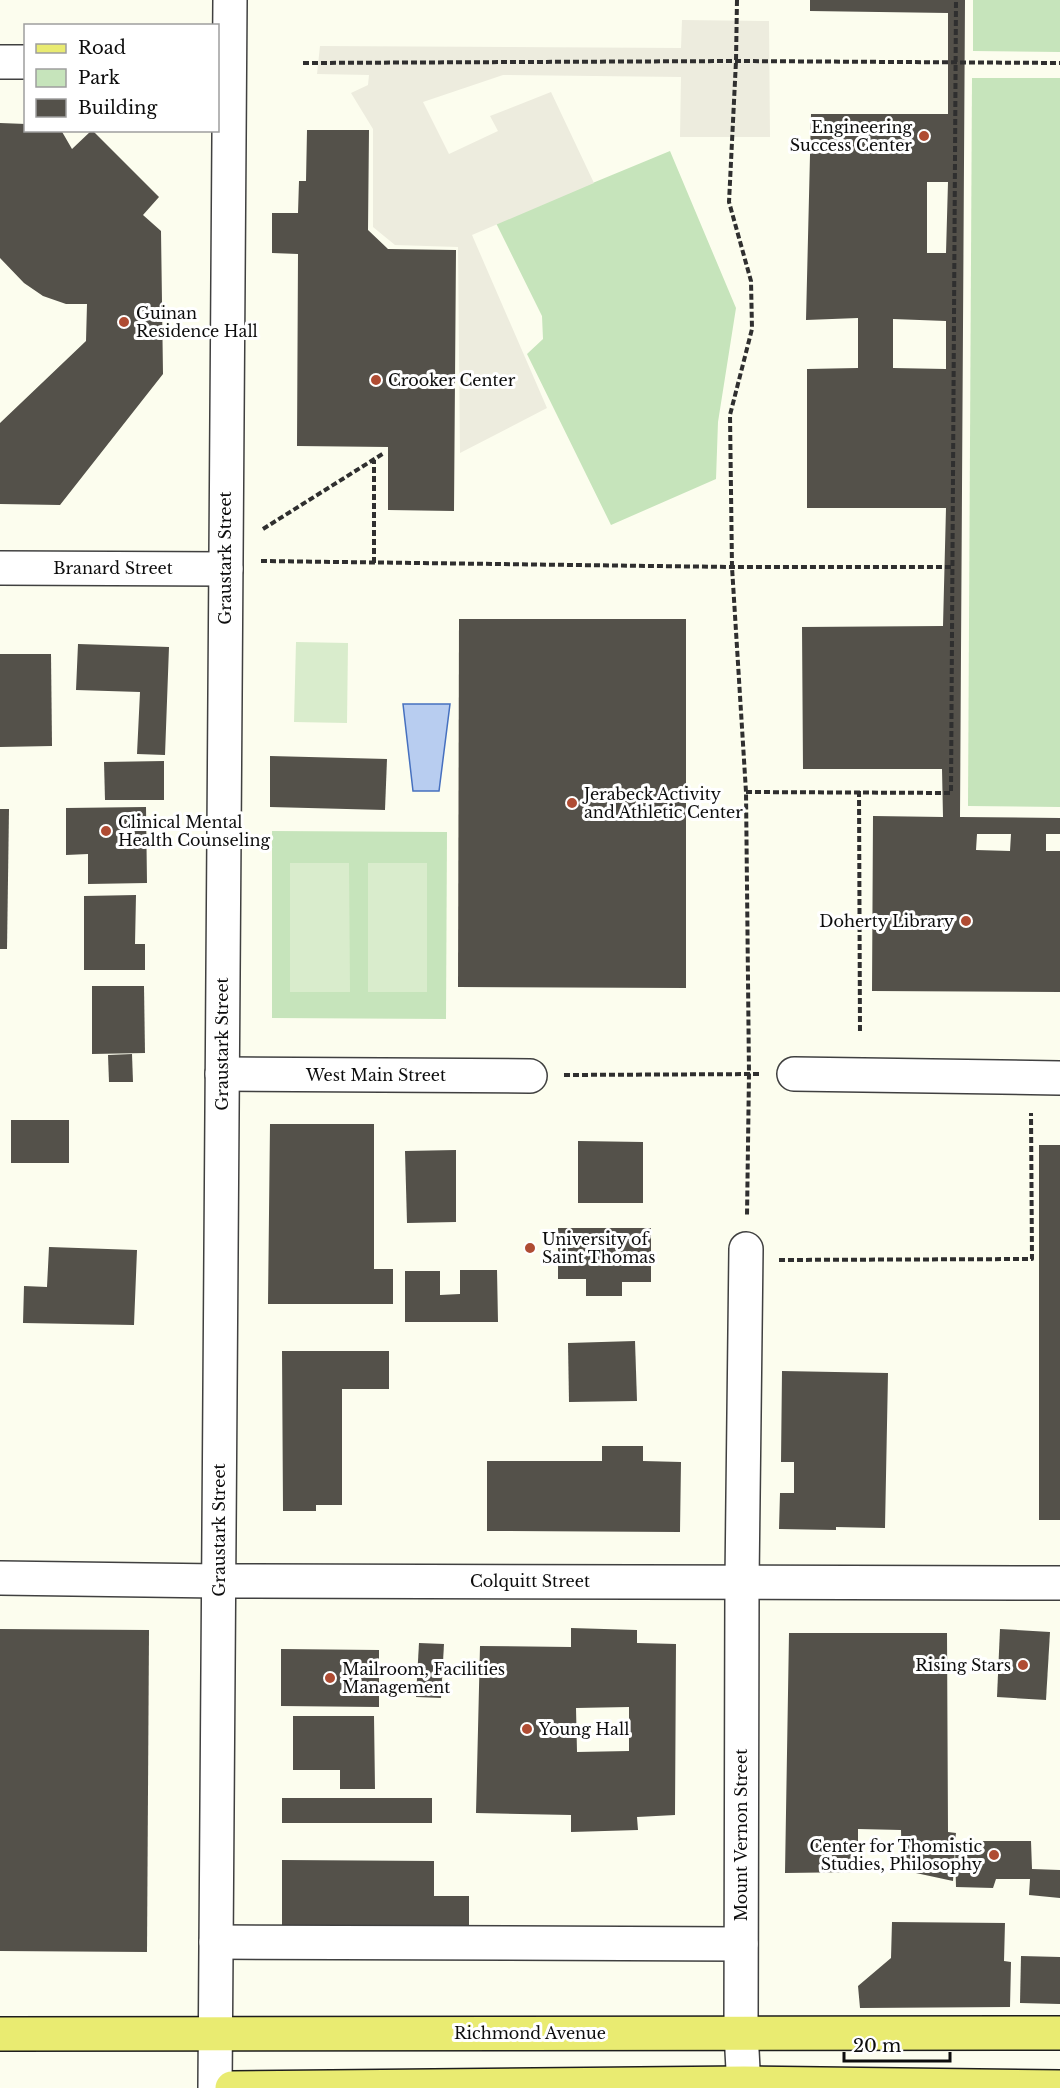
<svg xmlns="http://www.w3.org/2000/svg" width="1060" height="2088" viewBox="0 0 1060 2088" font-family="'Libre Baskerville',serif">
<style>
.green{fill:#c6e4bb}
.pitch{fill:#d9eccc}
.plaza{fill:#edecde}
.water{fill:#b8cdf0;stroke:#4670bf;stroke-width:1.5}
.building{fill:#54514a;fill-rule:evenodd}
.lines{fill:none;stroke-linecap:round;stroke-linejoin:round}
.minor-casing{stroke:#404040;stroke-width:36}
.major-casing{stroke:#1e1e1e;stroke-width:36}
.path{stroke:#2f2f2f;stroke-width:4;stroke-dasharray:6 3;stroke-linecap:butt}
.minor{stroke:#fff;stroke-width:33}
.major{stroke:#e9eb71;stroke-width:33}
.poi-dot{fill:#af4c33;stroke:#fff;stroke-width:2}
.labels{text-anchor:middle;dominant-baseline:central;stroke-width:6;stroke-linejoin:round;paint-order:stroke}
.poi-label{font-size:16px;fill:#0d0d0d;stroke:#fff;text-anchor:start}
.street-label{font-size:16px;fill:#0d0d0d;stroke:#fff}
</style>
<rect width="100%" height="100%" fill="#fcfdee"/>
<g class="green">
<path d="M973,0h87v52l-87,-1z"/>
<path d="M972,78h88v729l-92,-1z"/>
<path d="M670,151l66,157 -18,114 -2,57 -105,46 -84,-171 16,-15 -1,-23 -46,-93z"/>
<path d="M272,831l175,1 -1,187 -174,-1z"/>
</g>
<g class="pitch">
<path d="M296,642l52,1 -1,80 -53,-1z"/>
<path d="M290,863h59l1,129h-60z"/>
<rect x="368" y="863" width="59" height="129"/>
</g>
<path class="plaza" d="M682,20l87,1 1,116h-90l1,-60 -178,-2 -80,27 26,52 49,-23 -8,-15 61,-24 43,91 -122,52 75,173 -87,45 -2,-206 -63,-2 -22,-18v-98l-22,-36 17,-8 1,-10 -52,-1 3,-28 361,2z"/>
<path class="water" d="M403,704h47l-11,87h-26z"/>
<g class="building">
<path d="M810,0h155l-5,817 100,1v16h-14v17h14v141l-188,-1 1,-175 70,1 -1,-48h-139l-1,-142 141,-1 3,-118h-139v-139l51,-1v-50l-52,2 5,-206h137v-101l-138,-2zM927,182h21l-2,71h-19zM893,319l53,2v48l-53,-1zM977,834h34l-1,17 -34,-1z"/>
<path d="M0,123l26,1v6h35l11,19 20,-19 67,67 -16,18 18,16 2,143 -103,131 -60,-1v-81l86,-82 1,-37h-21l-23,-8 -19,-13 -24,-25z"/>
<path d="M307,130h62l-1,100 20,19 68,1 -2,261 -66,-1v-63l-91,-1 1,-192 -26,-1v-40h26l1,-32h7z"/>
<path d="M459,619h227v369l-228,-1z"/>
<path d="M78,644l91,3 -4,108 -28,-1 3,-62 -64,-2z"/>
<path d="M0,654h51l1,92 -52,1z"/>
<path d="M270,756l117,3 -2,51 -115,-3z"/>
<path d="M164,761v39h-59l-1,-38z"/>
<path d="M146,807l1,76 -59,1v-30l-22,1v-47z"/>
<path d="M0,809h9l-2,140h-7z"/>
<path d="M136,895l-1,49h10v26h-61v-74z"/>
<path d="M92,986h52l1,67 -53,1z"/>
<path d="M132,1054l1,28h-24l-1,-27z"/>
<rect x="11" y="1120" width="58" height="43"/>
<path d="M270,1124h104v145h19v35h-125z"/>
<path d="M578,1141l65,1v61h-65z"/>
<rect x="1039" y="1145" width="21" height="375"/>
<path d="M456,1150v72l-49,1 -2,-72z"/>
<path d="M558,1228h93v54h-29v14h-36v-17h-28z"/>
<path d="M49,1247l88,3 -3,75 -111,-2 1,-37 23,1z"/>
<path d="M460,1270h37l1,52h-93v-51h35v24l20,-1z"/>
<path d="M635,1341l2,60 -68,1 -1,-59z"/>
<path d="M282,1351h107v38h-47v116h-26v6h-33z"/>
<path d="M782,1371l106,2 -3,155 -49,-1v3l-57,-1 1,-36h14v-31h-13z"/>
<path d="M602,1446h41v15l38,1 -1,70 -193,-1v-70h115z"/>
<path d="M571,1628l66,2v13l39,1 -1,171 -38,2 1,13 -67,2v-17l-95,-2 4,-167 91,1zM629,1707v44l-52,1 -1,-44z"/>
<path d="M0,1629l149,1 -2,322 -147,-1z"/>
<path d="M1000,1629l50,3 -4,68 -49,-3z"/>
<path d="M789,1633h158l1,199 8,1 -1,8h76l1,28 28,1v28l-31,-3 1,-16h-34l-3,9 -37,-1 -1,-40 -2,34 -51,-11 -1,-40 -43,-1v43l-73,1z"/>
<path d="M419,1643l25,1 -3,54 -25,-1z"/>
<path d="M281,1649l98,1v57l-98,-1z"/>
<path d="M293,1716h81l1,73h-35v-19h-47z"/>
<rect x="282" y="1798" width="150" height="25"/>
<path d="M282,1860l152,1v35h35v33l-187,-1z"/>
<path d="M892,1922l113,1 -1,38 7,1 -1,45 -150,1 -2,-22 33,-28z"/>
<path d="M1021,1956l39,1v47l-40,-1z"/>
</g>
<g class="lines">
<defs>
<g id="minor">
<path d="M0,62h26"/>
<path d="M0,568l226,1"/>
<path d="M222,1074l308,2"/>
<path d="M794,1074l266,4"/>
<path d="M0,1578l218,3 842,2"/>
<path d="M216,1942l525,2"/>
<path d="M215,2088l15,-2088"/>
<path d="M744,2088l-3,-56 1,-451 4,-332"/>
</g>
<g id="major">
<path d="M0,2034l1060,-1"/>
<path d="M232,2088l512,-5 316,4"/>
</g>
</defs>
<use href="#minor" class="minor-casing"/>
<use href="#major" class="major-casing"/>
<g class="path">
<path d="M737,0l-1,61 -7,141 22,79 1,48 -22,86 2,152 14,225 3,282 -2,142"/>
<path d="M303,63l433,-2 324,2"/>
<path d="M263,529l121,-76"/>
<path d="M261,561l471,6h221"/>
<path d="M374,563v-103"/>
<path d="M859,791l1,243"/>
<path d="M746,792l205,1 5,-793"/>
<path d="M564,1075l197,-1"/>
<path d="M779,1260l253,-1 -1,-146"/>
</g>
<use href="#minor" class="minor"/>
<use href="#major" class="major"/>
</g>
<g class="poi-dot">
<circle cx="924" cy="136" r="6"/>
<circle cx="124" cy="322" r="6"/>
<circle cx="376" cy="380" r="6"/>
<circle cx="572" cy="803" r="6"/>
<circle cx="106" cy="831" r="6"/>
<circle cx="966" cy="921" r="6"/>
<circle cx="530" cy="1248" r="6"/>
<circle cx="1023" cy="1665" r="6"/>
<circle cx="330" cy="1678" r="6"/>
<circle cx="527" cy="1729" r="6"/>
<circle cx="994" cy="1855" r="6"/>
</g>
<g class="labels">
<g class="poi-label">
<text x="912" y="127" text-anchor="end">Engineering<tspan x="912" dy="18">Success Center</tspan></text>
<text x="136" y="313">Guinan<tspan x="136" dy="18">Residence Hall</tspan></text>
<text x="388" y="380">Crooker Center</text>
<text x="584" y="794">Jerabeck Activity<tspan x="584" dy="18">and Athletic Center</tspan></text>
<text x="118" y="822">Clinical Mental<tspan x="118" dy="18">Health Counseling</tspan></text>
<text x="954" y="921" text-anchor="end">Doherty Library</text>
<text x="542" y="1239">University of<tspan x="542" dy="18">Saint Thomas</tspan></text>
<text x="1011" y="1665" text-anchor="end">Rising Stars</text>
<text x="342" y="1669">Mailroom, Facilities<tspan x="342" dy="18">Management</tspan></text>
<text x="539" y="1729">Young Hall</text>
<text x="982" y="1846" text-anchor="end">Center for Thomistic<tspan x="982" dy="18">Studies, Philosophy</tspan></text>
</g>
<g class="street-label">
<text transform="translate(225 558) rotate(-90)">Graustark Street</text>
<text x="113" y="568">Branard Street</text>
<text transform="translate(222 1044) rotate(-90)">Graustark Street</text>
<text x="376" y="1075">West Main Street</text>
<text transform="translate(219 1530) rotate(-90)">Graustark Street</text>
<text x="530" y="1581">Colquitt Street</text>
<text transform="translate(741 1835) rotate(-90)">Mount Vernon Street</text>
<text x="530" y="2033">Richmond Avenue</text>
</g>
</g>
<rect x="24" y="24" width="195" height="108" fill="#ffffff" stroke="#9e9e9e" stroke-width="1.5"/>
<rect x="36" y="44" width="30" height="9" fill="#e9eb71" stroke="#9e9e9e" stroke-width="1.5"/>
<text x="78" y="54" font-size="18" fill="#0d0d0d">Road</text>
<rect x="36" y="69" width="30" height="18" fill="#c6e4bb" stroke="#9e9e9e" stroke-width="1.5"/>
<text x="78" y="84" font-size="18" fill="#0d0d0d">Park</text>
<rect x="36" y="99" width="30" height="18" fill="#54514a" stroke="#9e9e9e" stroke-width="1.5"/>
<text x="78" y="114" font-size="18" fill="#0d0d0d">Building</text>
<path d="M844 2052v9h106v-9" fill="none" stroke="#0d0d0d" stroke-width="3"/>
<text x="853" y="2052" font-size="18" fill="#0d0d0d" stroke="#ffffff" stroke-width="4.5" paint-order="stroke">20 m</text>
</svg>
